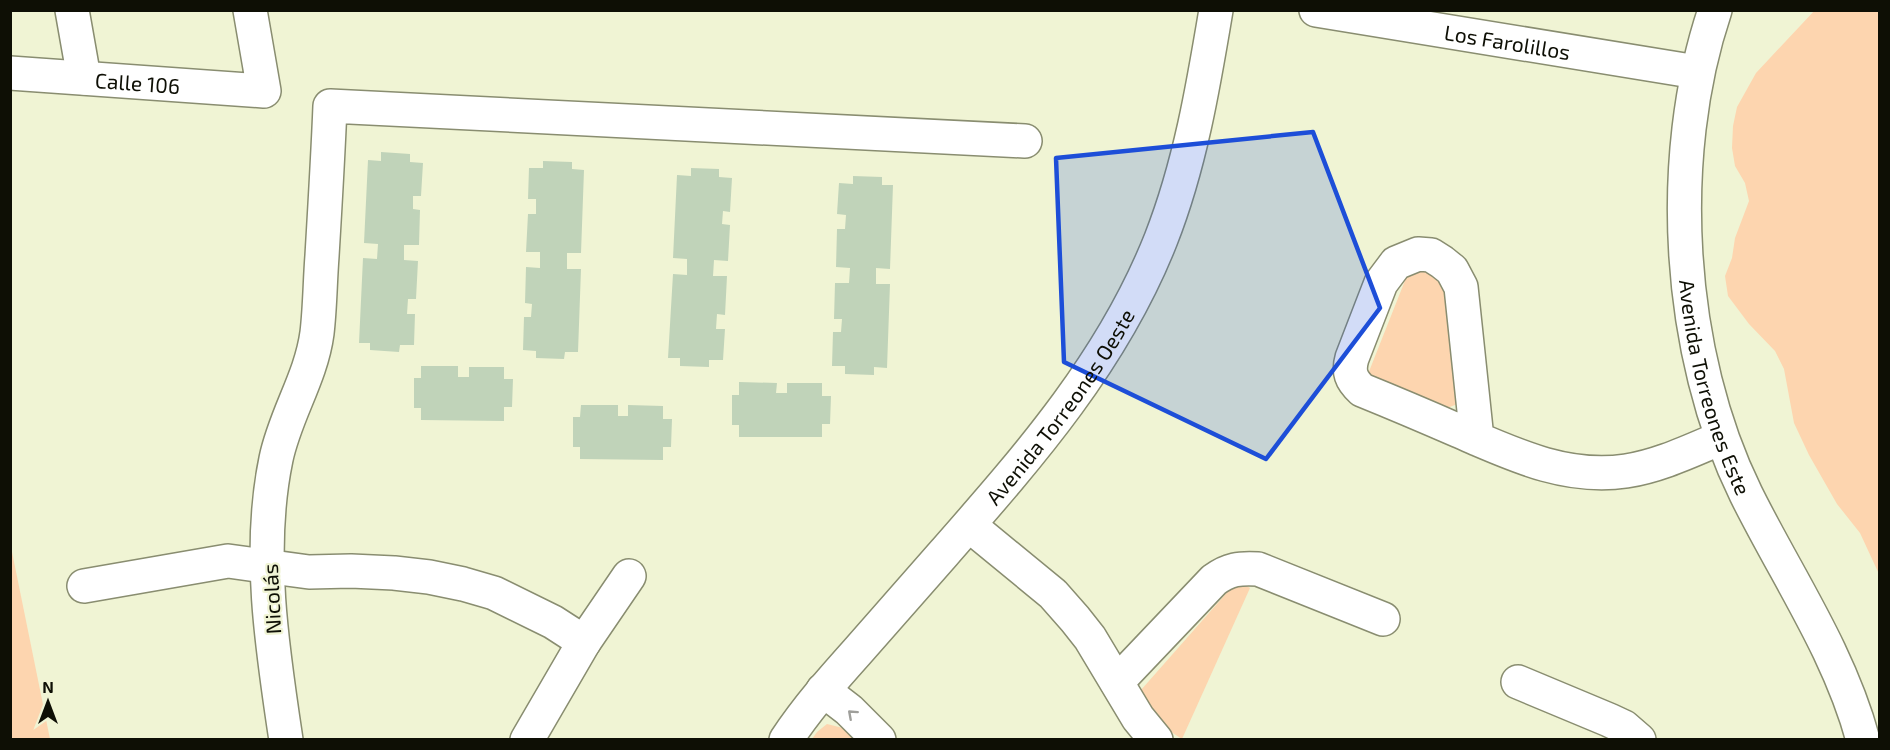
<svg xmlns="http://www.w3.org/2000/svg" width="1890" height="750" viewBox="0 0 1890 750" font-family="'Exo 2',sans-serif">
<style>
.green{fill:#fdd5af}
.building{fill:#c0d3b9}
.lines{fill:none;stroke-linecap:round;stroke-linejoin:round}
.minor-casing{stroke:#898d70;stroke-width:36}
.minor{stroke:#fff;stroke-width:33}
.oneway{stroke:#9f9f9b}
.marked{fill:#1d4ed8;fill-opacity:0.2;stroke:#1d4ed8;stroke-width:4.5;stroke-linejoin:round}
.labels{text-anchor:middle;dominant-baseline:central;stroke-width:4.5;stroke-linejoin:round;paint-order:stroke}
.street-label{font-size:21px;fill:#0e0f05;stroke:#f0f4d4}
</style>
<rect width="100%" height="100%" fill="#f0f4d4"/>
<g class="green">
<path d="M1815,10l64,1v563l-19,-41 -23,-29 -28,-49 -15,-32 -10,-54 -9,-18 -26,-27 -21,-28 -3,-20 7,-18 3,-20 14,-37 -4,-18 -10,-17 -3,-18 1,-22 4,-19 19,-34z"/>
<path d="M1419,270l14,1 11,8 19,123 -16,6 -79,-34 38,-96z"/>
<path d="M10,542l40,197h-39z"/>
<path d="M1240,582l10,6 -68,151 -23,-15 -18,-34 90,-102z"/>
<path d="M827,724l16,4 11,11h-42l5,-7z"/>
</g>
<g class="building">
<path d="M381,152l29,2v8l13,1 -2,33h-8v13l7,1 -1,35h-15v15l14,1 -2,38h-8l-1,15h8l-1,31h-14l-1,7 -29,-2v-7h-11l4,-85 14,1 1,-15 -14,-1 4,-83 13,1z"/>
<path d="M543,161l29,1v7l12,1 -3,83h-14v16h14l-3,83h-13l-1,7 -28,-1v-7l-13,-1 1,-33h7l1,-13 -7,-1 1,-36 14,1v-16h-14l2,-38h8v-15h-8l1,-31h14z"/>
<path d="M691,168l28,1v8l13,1 -2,34 -7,-1 -1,13 8,1 -2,36 -14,-1 -1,16h14l-2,39 -8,-1 -1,15h9l-2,31h-14v7l-29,-1v-8h-12l5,-84 14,1v-16l-14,-1 4,-83 14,1z"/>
<path d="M853,176l29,1v8h11l-3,84 -14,-1v16h14l-3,84 -13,-1v8l-29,-1v-8h-13l1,-34h8l1,-13h-8l1,-36h14l1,-15 -14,-1 1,-38h8l1,-14 -9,-1 2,-31 14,1z"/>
<path d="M421,366h37v11h11v-10h35v12h9l-1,28h-8v14l-83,-1v-12h-7v-30h7z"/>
<path d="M739,382l38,1 -1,10h11v-10h35v13h9l-1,28h-8v13h-83v-12h-7v-30h7z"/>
<path d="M581,405h37v11h10v-11l35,1v13h9l-1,28h-8v13l-83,-1v-12h-7v-30h7z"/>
</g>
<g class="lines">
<defs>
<g id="minor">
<path d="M72,10l12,68"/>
<path id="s1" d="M1316,10l381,62"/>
<path id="s2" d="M1715,10c-50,148 -38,344 31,484 40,81 93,157 117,246"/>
<path id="s3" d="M10,73l254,18 -14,-81"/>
<path d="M1477,439l-16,-152 -9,-17 -10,-8 -11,-7 -13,-1 -22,9 -15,20 -29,75c-4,14 -1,22 10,32 32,13 65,27 97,41 53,23 107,49 167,40 33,-5 64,-20 95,-33"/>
<path d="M969,525l84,69 22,25 15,19 48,80 18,22"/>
<path d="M84,586l144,-25 81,11 42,-1 43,2 35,4 34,7 31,9 59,29 31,20"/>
<path d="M1117,682l97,-102c15,-11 25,-12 44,-11l125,50"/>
<path d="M1518,682l91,38 15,7 15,13"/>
<path d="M823,690l26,20 30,30"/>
<path d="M286,740c-14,-92 -29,-190 -10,-281 9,-44 35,-81 41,-126 3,-25 3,-51 5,-77 3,-50 6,-100 8,-150l695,35"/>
<path d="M527,740l57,-98 45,-66"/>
<path id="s4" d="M786,740c21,-32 46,-60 71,-88 29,-33 58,-66 87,-99 85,-97 169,-192 217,-314 29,-74 42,-151 55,-229"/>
</g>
</defs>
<use href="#minor" class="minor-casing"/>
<use href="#minor" class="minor"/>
</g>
<defs><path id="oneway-chevron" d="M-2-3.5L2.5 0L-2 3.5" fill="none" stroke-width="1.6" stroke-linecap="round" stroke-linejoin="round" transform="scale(1.5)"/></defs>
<use class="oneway" href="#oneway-chevron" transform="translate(852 714) rotate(-138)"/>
<path class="marked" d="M1313,132l67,176 -114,151 -202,-97 -8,-204z"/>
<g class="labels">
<g class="street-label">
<text stroke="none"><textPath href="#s1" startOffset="194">Los Farolillos</textPath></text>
<text stroke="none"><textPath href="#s3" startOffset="128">Calle 106</textPath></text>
<text stroke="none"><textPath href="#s2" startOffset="384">Avenida Torreones Este</textPath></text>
<text stroke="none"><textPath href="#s4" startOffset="432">Avenida Torreones Oeste</textPath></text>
<text transform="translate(271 599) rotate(-93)">Nicolás</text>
</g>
</g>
<rect width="1890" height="750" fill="none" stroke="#0e0f05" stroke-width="24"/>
<g transform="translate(48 702)" stroke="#f0f4d4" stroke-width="4.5" paint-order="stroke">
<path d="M0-4.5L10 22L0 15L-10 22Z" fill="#0e0f05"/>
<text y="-9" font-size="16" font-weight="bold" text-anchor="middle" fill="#0e0f05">N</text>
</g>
</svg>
